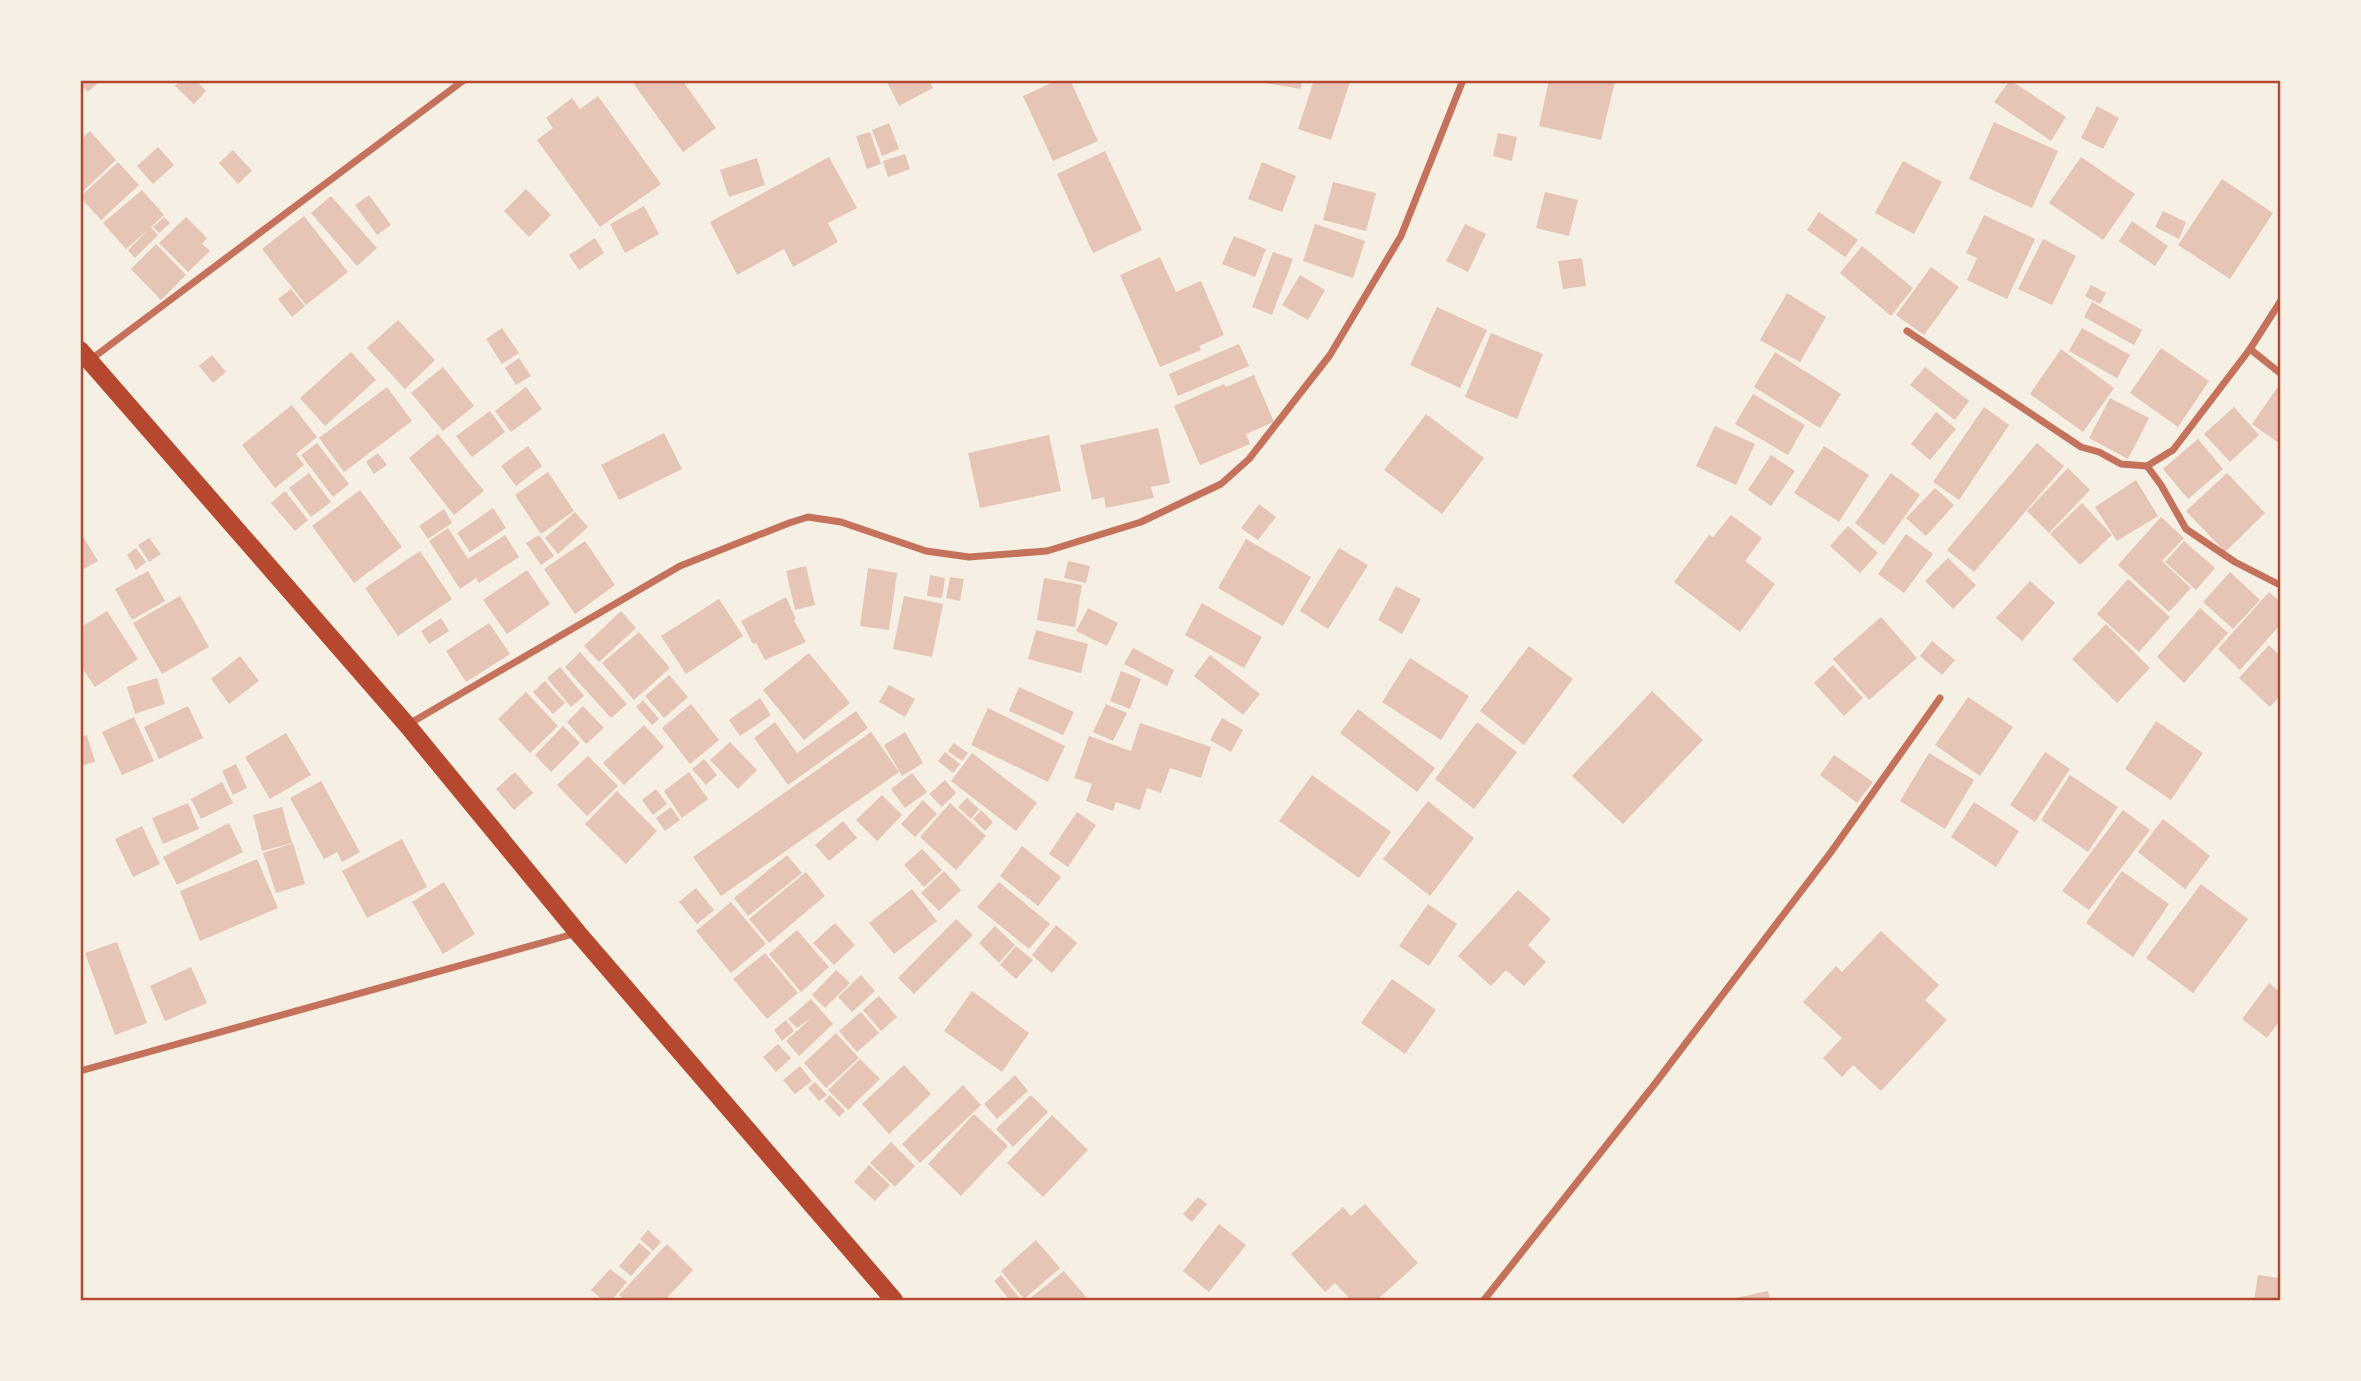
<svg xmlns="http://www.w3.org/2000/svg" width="2361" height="1381" viewBox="0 0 2361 1381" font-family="'Space Grotesk',sans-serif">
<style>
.building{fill:#e6c5b7}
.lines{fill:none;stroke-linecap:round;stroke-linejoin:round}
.minor{stroke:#c5725c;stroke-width:7}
.primary{stroke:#b5482f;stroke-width:18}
.neatline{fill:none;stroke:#b5482f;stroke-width:2.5}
</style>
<rect width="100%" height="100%" fill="#f6efe4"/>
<g class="building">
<path d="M80,80h21l-13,12 -8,-8z"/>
<path d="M180,80h16l10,11 -12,13 -19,-18z"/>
<path d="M631,80h51l34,48 -33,24z"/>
<path d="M886,80h43l4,8 -34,18z"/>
<path d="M1058,80h12l28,61 -45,20 -30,-65z"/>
<path d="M1247,80h55l-1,9z"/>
<path d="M1314,80l36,2 -19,58 -33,-11z"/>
<path d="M1549,80l66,1 -14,59 -62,-14z"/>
<path d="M2010,80l56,37 -15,24 -57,-39z"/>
<path d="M598,96l63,88 -61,43 -63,-87 16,-12 -7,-10 26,-20 8,11z"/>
<path d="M2097,106l22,12 -16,31 -22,-11z"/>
<path d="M1994,122l64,29 -26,57 -63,-29z"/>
<path d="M889,123l10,26 -17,7 -10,-26z"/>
<path d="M90,131l26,29 -36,34v-54z"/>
<path d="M870,132l11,32 -14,5 -11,-33z"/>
<path d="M1498,133l19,4 -5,24 -19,-5z"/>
<path d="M158,147l16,18 -21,19 -16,-18z"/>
<path d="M233,150l19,21 -14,13 -19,-21z"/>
<path d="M1105,151l37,79 -49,23 -36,-79z"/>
<path d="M905,154l5,15 -22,8 -5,-16z"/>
<path d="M829,157l28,51 -29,15 10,19 -45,25 -9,-18 -47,26 -27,-53z"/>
<path d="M2081,157l54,37 -32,46 -54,-37z"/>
<path d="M757,158l8,27 -36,12 -9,-27z"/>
<path d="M1903,161l39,21 -28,52 -39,-21z"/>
<path d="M118,162l21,23 -38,35 -21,-23z"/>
<path d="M1262,162l34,14 -14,36 -34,-13z"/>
<path d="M2222,179l51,34 -43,66 -52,-34z"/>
<path d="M1333,182l43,11 -10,38 -43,-11z"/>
<path d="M526,189l25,26 -22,22 -25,-26z"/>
<path d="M142,190l22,25 -13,12 7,8 -23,23 -7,-8 20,-20 -22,19 -23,-26z"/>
<path d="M1545,192l33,8 -9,36 -33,-8z"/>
<path d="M369,195l22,30 -14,10 -22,-30z"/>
<path d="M331,196l46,52 -20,18 -46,-53z"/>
<path d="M644,206l15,28 -34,19 -15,-29z"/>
<path d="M2163,211l23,11 -7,17 -24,-12z"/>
<path d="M1819,212l39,28 -13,17 -38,-27z"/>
<path d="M1984,215l51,24 -28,60 -40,-19 10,-22 -11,-5z"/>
<path d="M304,216l44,56 -42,33 -44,-56z"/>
<path d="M164,217l6,6 -11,10 -6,-6z"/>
<path d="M186,217l21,21 -5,6 8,7 -22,21 -29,-29z"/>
<path d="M2132,221l36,25 -13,20 -36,-25z"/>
<path d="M1315,224l50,17 -12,37 -50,-17z"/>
<path d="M1465,224l21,10 -18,38 -22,-11z"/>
<path d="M1234,236l32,13 -11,28 -33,-13z"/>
<path d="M595,238l9,15 -25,17 -10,-15z"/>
<path d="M2043,239l33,17 -24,49 -34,-16z"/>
<path d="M156,244l30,31 -25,25 -30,-31z"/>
<path d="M1862,246l51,42 -22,28 -51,-43z"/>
<path d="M1273,252l20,7 -21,56 -20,-8z"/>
<path d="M1160,257l16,35 25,-11 23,54 -25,11 2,4 -41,17 -40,-92z"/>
<path d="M1582,258l4,28 -23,3 -5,-28z"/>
<path d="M1931,267l28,20 -35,48 -28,-20z"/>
<path d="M1300,275l25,15 -17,30 -26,-15z"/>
<path d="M2091,285l15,8 -6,11 -15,-8z"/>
<path d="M291,289l14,17 -13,11 -14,-18z"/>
<path d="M1787,293l39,24 -26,45 -40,-22z"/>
<path d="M2092,302l50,28 -8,15 -50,-28z"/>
<path d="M1437,307l50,23 -27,58 -50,-23z"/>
<path d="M398,320l37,40 -30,29 -38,-41z"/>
<path d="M502,328l17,25 -17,11 -16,-25z"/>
<path d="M2082,328l48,27 -13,23 -48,-27z"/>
<path d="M1491,333l52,21 -26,65 -52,-22z"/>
<path d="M1239,344l10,22 -71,30 -9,-22z"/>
<path d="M2161,348l48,33 -31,46 -48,-34z"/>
<path d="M2061,349l53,39 -31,44 -53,-38z"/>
<path d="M351,352l25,28 -51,46 -25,-28z"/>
<path d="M1775,352l66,42 -21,34 -66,-41z"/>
<path d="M212,355l14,17 -13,11 -14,-17z"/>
<path d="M519,358l12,18 -15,9 -11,-17z"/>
<path d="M443,367l31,39 -31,25 -32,-38z"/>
<path d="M1925,367l44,34 -14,19 -45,-35z"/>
<path d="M1254,375l20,47 -28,12 4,10 -50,21 -26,-59 50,-22 2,3z"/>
<path d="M387,387l25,34 -68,51 -25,-34z"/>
<path d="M526,387l16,22 -31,23 -16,-21z"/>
<path d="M2277,388l3,2v54l-28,-20z"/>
<path d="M1753,394l52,31 -17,30 -53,-31z"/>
<path d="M2110,398l39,20 -21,41 -39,-21z"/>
<path d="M292,405l25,32 -21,17 8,11 -29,23 -33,-43z"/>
<path d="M1984,407l25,18 -50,75 -26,-18z"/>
<path d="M2234,407l25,28 -29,27 -26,-28z"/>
<path d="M490,411l15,21 -33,25 -16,-21z"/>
<path d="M1936,412l20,17 -26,31 -19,-16z"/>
<path d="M1426,414l58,44 -42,56 -58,-44z"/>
<path d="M1715,426l40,18 -19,41 -40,-19z"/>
<path d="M1158,428l12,55 -19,4 3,11 -48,10 -2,-11 -12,3 -12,-55z"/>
<path d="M664,433l18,36 -63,31 -18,-35z"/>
<path d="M438,434l46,57 -30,24 -45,-57z"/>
<path d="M1049,435l12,56 -81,17 -12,-55z"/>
<path d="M2198,439l25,30 -35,30 -25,-30z"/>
<path d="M317,443l32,41 -16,13 -32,-42z"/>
<path d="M2037,443l27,23 -90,106 -27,-22z"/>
<path d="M528,446l14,20 -26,20 -15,-20z"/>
<path d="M1824,446l45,29 -30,47 -45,-29z"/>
<path d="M378,453l9,12 -13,9 -8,-12z"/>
<path d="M1771,455l24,16 -24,35 -23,-16z"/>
<path d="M2068,468l22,22 -41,43 -22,-22z"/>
<path d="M548,472l26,39 -33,23 -26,-39z"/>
<path d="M309,473l22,29 -20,15 -22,-29z"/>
<path d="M1891,473l29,22 -36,50 -29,-22z"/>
<path d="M2227,473l38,40 -40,39 -39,-41z"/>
<path d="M2136,480l22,36 -41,25 -22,-34z"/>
<path d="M1935,488l19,17 -28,31 -20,-18z"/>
<path d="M360,490l42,57 -48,36 -42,-57z"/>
<path d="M285,491l23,29 -13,11 -24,-28z"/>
<path d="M2082,503l30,32 -32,30 -30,-31z"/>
<path d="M1259,504l17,13 -18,23 -17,-12z"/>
<path d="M493,508l13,20 -36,24 -13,-19z"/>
<path d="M444,509l8,14 -24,16 -9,-13z"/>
<path d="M575,512l13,15 -30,27 -13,-16z"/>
<path d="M1731,515l31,23 -17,23 30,23 -35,48 -66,-50 35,-47 4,2z"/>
<path d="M2161,517l23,21 -22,23 29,27 -22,24 -51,-47z"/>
<path d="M1848,526l30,27 -18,20 -30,-27z"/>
<path d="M448,528l20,31 37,-24 14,22 -40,26 -3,-5 -16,11 -31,-48z"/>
<path d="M80,532l18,29 -18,10z"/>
<path d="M1906,534l27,20 -29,39 -26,-19z"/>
<path d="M539,535l15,21 -13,9 -15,-22z"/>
<path d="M149,538l12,16 -12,8 -11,-17z"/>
<path d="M1246,539l65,38 -28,49 -65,-38z"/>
<path d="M585,541l30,44 -40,29 -31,-45z"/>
<path d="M2184,541l31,27 -19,22 -31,-28z"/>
<path d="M136,548l10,14 -10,8 -9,-15z"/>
<path d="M1339,548l29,17 -40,64 -28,-18z"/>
<path d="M420,551l32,48 -54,37 -33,-48z"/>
<path d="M1948,558l28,27 -23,24 -28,-28z"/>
<path d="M1068,561l22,5 -4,17 -22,-5z"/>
<path d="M806,566l9,39 -20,5 -9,-39z"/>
<path d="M868,568l29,5 -8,57 -29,-4z"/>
<path d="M527,570l23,34 -43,30 -24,-34z"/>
<path d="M148,571l17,30 -33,19 -17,-31z"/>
<path d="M2230,572l30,28 -27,29 -30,-27z"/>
<path d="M930,575l15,3 -3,20 -15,-2z"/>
<path d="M950,577l14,2 -4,22 -14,-3z"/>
<path d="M1044,578l38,7 -7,42 -38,-7z"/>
<path d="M2128,579l42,38 -31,35 -42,-38z"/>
<path d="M2030,581l25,22 -33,38 -26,-23z"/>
<path d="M1396,586l25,13 -19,35 -24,-14z"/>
<path d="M2269,592l11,10v23l-40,45 -22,-21z"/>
<path d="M180,596l29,51 -47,27 -29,-51z"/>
<path d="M904,596l39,8 -11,53 -39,-8z"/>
<path d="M786,597l10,22 -2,1 12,22 -41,18 -9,-17 -3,1 -12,-23z"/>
<path d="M719,599l24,37 -57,38 -25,-38z"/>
<path d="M1202,603l60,34 -18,31 -59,-33z"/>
<path d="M1088,608l30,15 -11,23 -31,-15z"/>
<path d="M2200,608l28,25 -44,50 -27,-26z"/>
<path d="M107,611l31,48 -43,28 -15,-22v-37z"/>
<path d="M621,611l15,17 -37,34 -15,-16z"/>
<path d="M1881,617l36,41 -48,42 -36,-41z"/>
<path d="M441,618l8,13 -20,13 -8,-13z"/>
<path d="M489,623l21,31 -44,28 -20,-31z"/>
<path d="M2106,624l44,44 -33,35 -45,-44z"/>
<path d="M1036,630l52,14 -7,29 -53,-14z"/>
<path d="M639,632l31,36 -36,32 -32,-37z"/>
<path d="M1932,641l23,19 -13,15 -22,-19z"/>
<path d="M2269,645l11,11v40l-10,11 -31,-29z"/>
<path d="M1529,646l44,33 -49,66 -44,-34z"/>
<path d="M1133,648l41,22 -7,16 -43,-22z"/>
<path d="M580,652l47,52 -16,14 -46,-51z"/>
<path d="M809,653l41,50 -46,37 -41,-50z"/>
<path d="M1210,655l50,39 -17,21 -49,-39z"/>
<path d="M240,656l19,25 -30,23 -18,-25z"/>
<path d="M1410,658l59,38 -28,44 -59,-38z"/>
<path d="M1833,665l30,33 -19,18 -30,-33z"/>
<path d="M560,667l24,29 -13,11 -24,-29z"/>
<path d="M1121,671l20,8 -11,30 -20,-8z"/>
<path d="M669,675l19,22 -24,21 -19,-22z"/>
<path d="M157,678l8,26 -30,10 -8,-27z"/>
<path d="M545,681l20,22 -12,11 -20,-22z"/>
<path d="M889,685l26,14 -10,18 -26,-15z"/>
<path d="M1019,687l55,25 -11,23 -54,-24z"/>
<path d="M1652,691l51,49 -80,84 -51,-48z"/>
<path d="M526,692l32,34 -28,27 -32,-34z"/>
<path d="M1968,697l45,30 -33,49 -45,-31z"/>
<path d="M760,698l11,17 -31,21 -11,-16z"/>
<path d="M643,700l16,19 -7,6 -16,-18z"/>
<path d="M691,704l28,36 -29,24 -28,-36z"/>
<path d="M1106,704l21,9 -14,28 -20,-9z"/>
<path d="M188,706l15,32 -44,21 -15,-32z"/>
<path d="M583,706l21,22 -18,16 -19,-22z"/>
<path d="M988,708l77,38 -17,36 -77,-37z"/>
<path d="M1358,709l77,59 -18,24 -77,-59z"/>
<path d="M856,711l12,17 -80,57 -34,-47 21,-16 22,31z"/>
<path d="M134,717l20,44 -32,14 -20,-43z"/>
<path d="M1222,718l21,12 -12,22 -21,-12z"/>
<path d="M2156,721l47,32 -32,47 -46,-31z"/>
<path d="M1477,722l40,30 -43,57 -39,-30z"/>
<path d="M1140,723l71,24 -10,31 -31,-10 -9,25 -14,-5 -7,22 -24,-8 -3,9 -27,-10 6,-17 -18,-6 15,-42 42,15z"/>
<path d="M644,725l20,22 -40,38 -21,-22z"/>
<path d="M563,726l17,17 -29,29 -16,-17z"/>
<path d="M871,732l28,40 -178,124 -28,-39z"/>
<path d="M905,732l18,31 -21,13 -18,-31z"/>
<path d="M286,733l25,42 -41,24 -25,-42z"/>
<path d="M87,735l8,27 -15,4v-29z"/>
<path d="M730,742l27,28 -19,19 -28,-29z"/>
<path d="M954,743l14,10 -6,8 -14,-10z"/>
<path d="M945,752l15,12 -7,9 -15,-12z"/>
<path d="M2045,752l25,17 -35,53 -25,-17z"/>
<path d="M972,753l65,50 -21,28 -65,-50z"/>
<path d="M1929,753l45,27 -29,49 -45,-28z"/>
<path d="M1834,755l39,27 -16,21 -37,-28z"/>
<path d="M588,756l30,30 -31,30 -30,-31z"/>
<path d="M704,759l13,16 -11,10 -14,-16z"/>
<path d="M236,764l11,24 -14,7 -11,-24z"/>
<path d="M515,772l18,21 -19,17 -18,-21z"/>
<path d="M689,772l19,27 -26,19 -18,-27z"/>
<path d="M912,773l15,19 -22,16 -14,-19z"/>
<path d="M1312,775l79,57 -32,46 -80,-57z"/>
<path d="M2070,775l48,32 -30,45 -47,-32z"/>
<path d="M945,780l11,13 -14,14 -13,-13z"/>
<path d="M321,781l39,71 -18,10 -5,-10 -13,7 -34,-61z"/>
<path d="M222,782l11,21 -32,16 -10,-20z"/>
<path d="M656,789l11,15 -14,11 -11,-15z"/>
<path d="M617,791l40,40 -31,33 -41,-40z"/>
<path d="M882,795l20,20 -25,26 -21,-21z"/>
<path d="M967,798l12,11 -8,10 -13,-12z"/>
<path d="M923,800l14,14 -22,23 -14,-13z"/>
<path d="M1428,801l46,37 -44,58 -47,-37z"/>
<path d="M1974,802l45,29 -23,36 -45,-30z"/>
<path d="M188,803l11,26 -36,15 -11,-26z"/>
<path d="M950,803l36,33 -30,34 -36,-33z"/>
<path d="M282,807l10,36 -30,8 -9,-36z"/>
<path d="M671,807l9,13 -15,11 -9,-13z"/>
<path d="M981,810l12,12 -8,9 -12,-12z"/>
<path d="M2123,810l27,20 -61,80 -27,-19z"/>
<path d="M1077,812l19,13 -28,42 -19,-13z"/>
<path d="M2163,819l47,37 -25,33 -47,-37z"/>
<path d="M843,821l14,17 -28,23 -14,-16z"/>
<path d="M229,823l14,29 -66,33 -14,-28z"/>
<path d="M142,826l18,38 -27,13 -18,-38z"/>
<path d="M402,839l25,48 -60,31 -25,-47z"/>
<path d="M293,843l12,41 -29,9 -13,-40z"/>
<path d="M1022,846l39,31 -23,29 -38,-30z"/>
<path d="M922,849l20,21 -18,17 -20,-22z"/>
<path d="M787,855l15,18 -54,43 -14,-18z"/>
<path d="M257,859l21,49 -78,33 -20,-50z"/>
<path d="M944,871l17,19 -22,21 -18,-18z"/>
<path d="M2122,871l47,33 -36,53 -47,-34z"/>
<path d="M806,872l19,24 -56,47 -20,-24z"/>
<path d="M444,882l31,52 -32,20 -31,-52z"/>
<path d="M999,882l51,42 -21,25 -52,-42z"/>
<path d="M2201,884l47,35 -55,74 -47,-35z"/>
<path d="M696,888l18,22 -17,14 -18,-22z"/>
<path d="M912,889l25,32 -43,33 -25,-31z"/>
<path d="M1518,890l33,29 -23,26 18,17 -22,24 -18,-16 -15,16 -33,-30z"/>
<path d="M731,902l35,42 -35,29 -35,-42z"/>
<path d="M1428,904l29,20 -28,42 -30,-20z"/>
<path d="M956,919l17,16 -59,59 -16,-16z"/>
<path d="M835,923l20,22 -21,20 -21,-22z"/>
<path d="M1056,925l21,18 -25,30 -20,-18z"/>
<path d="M995,926l20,19 -16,18 -20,-20z"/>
<path d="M797,930l32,37 -28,25 -32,-38z"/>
<path d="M1881,931l58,54 -14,15 22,20 -66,71 -28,-26 -11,12 -19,-19 19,-20 -39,-36 33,-36 6,6z"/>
<path d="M117,942l30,81 -32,12 -30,-82z"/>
<path d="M1016,946l17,14 -17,19 -16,-14z"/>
<path d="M765,953l33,40 -31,26 -34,-40z"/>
<path d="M191,967l16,36 -42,18 -15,-35z"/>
<path d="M836,970l14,13 -25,25 -13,-13z"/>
<path d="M861,975l14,16 -23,21 -14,-15z"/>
<path d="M1392,979l44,31 -31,44 -44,-31z"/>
<path d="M2269,983l11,9v28l-13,18 -25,-19z"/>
<path d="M972,991l57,42 -27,39 -58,-41z"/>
<path d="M879,996l18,21 -16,14 -18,-21z"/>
<path d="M811,999l22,25 -34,32 -13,-15 25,-23 -14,10 -9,-9z"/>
<path d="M861,1012l18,21 -22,19 -18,-21z"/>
<path d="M786,1020l8,11 -12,10 -8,-11z"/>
<path d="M836,1033l23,25 -33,30 -22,-25z"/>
<path d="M778,1044l13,14 -15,14 -13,-15z"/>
<path d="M860,1059l20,20 -32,31 -20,-20z"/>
<path d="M904,1065l27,29 -42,40 -27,-30z"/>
<path d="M800,1066l12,15 -17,13 -12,-14z"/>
<path d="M1015,1075l13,16 -31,28 -13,-15z"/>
<path d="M815,1082l12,13 -8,6 -11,-13z"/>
<path d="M963,1085l18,20 -61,58 -18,-19z"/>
<path d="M830,1095l15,16 -6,6 -15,-16z"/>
<path d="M1031,1095l17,17 -35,35 -17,-18z"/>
<path d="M974,1114l34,32 -47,50 -33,-32z"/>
<path d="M1052,1115l36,35 -45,47 -36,-34z"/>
<path d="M891,1142l24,24 -20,21 -25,-24z"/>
<path d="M869,1165l21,20 -15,16 -21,-19z"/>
<path d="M1198,1197l9,7 -15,18 -9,-8z"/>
<path d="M1365,1204l53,59 -41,37h-26l-16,-17 -10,9 -34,-38 52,-47 8,9z"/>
<path d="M1219,1224l27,21 -37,47 -26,-21z"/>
<path d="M648,1230l13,12 -8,9 -13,-12z"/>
<path d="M1036,1240l24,28 -36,31 -23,-28z"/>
<path d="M639,1243l12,10 -20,23 -12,-10z"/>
<path d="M667,1244l26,26 -28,30h-41l-5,-5z"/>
<path d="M610,1269l17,13 -15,18h-9l-12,-10z"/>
<path d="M1064,1271l22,26 -4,3h-54z"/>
<path d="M1001,1275l20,25h-11l-16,-19z"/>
<path d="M2258,1275l22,3v22h-26z"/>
<path d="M1768,1291l2,9h-39v-1z"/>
</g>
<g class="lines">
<g class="minor">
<path d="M1907,331l174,116 18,5 22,12 26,2 26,-16 77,-101 30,-47"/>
<path d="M2250,349l30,24"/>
<path d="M90,360l374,-280"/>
<path d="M2147,466l14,19 25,44 49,33 45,23"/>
<path d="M407,725l273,-159 109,-43 19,-6 33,5 85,29 43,6 78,-6 94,-29 80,-38 28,-25 81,-104 71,-119 62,-156"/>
<path d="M80,1071l497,-138"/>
<path d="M1484,1300l170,-215 177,-233 109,-154"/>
</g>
<path class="primary" d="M80,350l327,375 171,208 316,367"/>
</g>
<rect width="2361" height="1381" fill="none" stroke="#f6efe4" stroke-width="164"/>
<rect x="82" y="82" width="2197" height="1217" class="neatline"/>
</svg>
